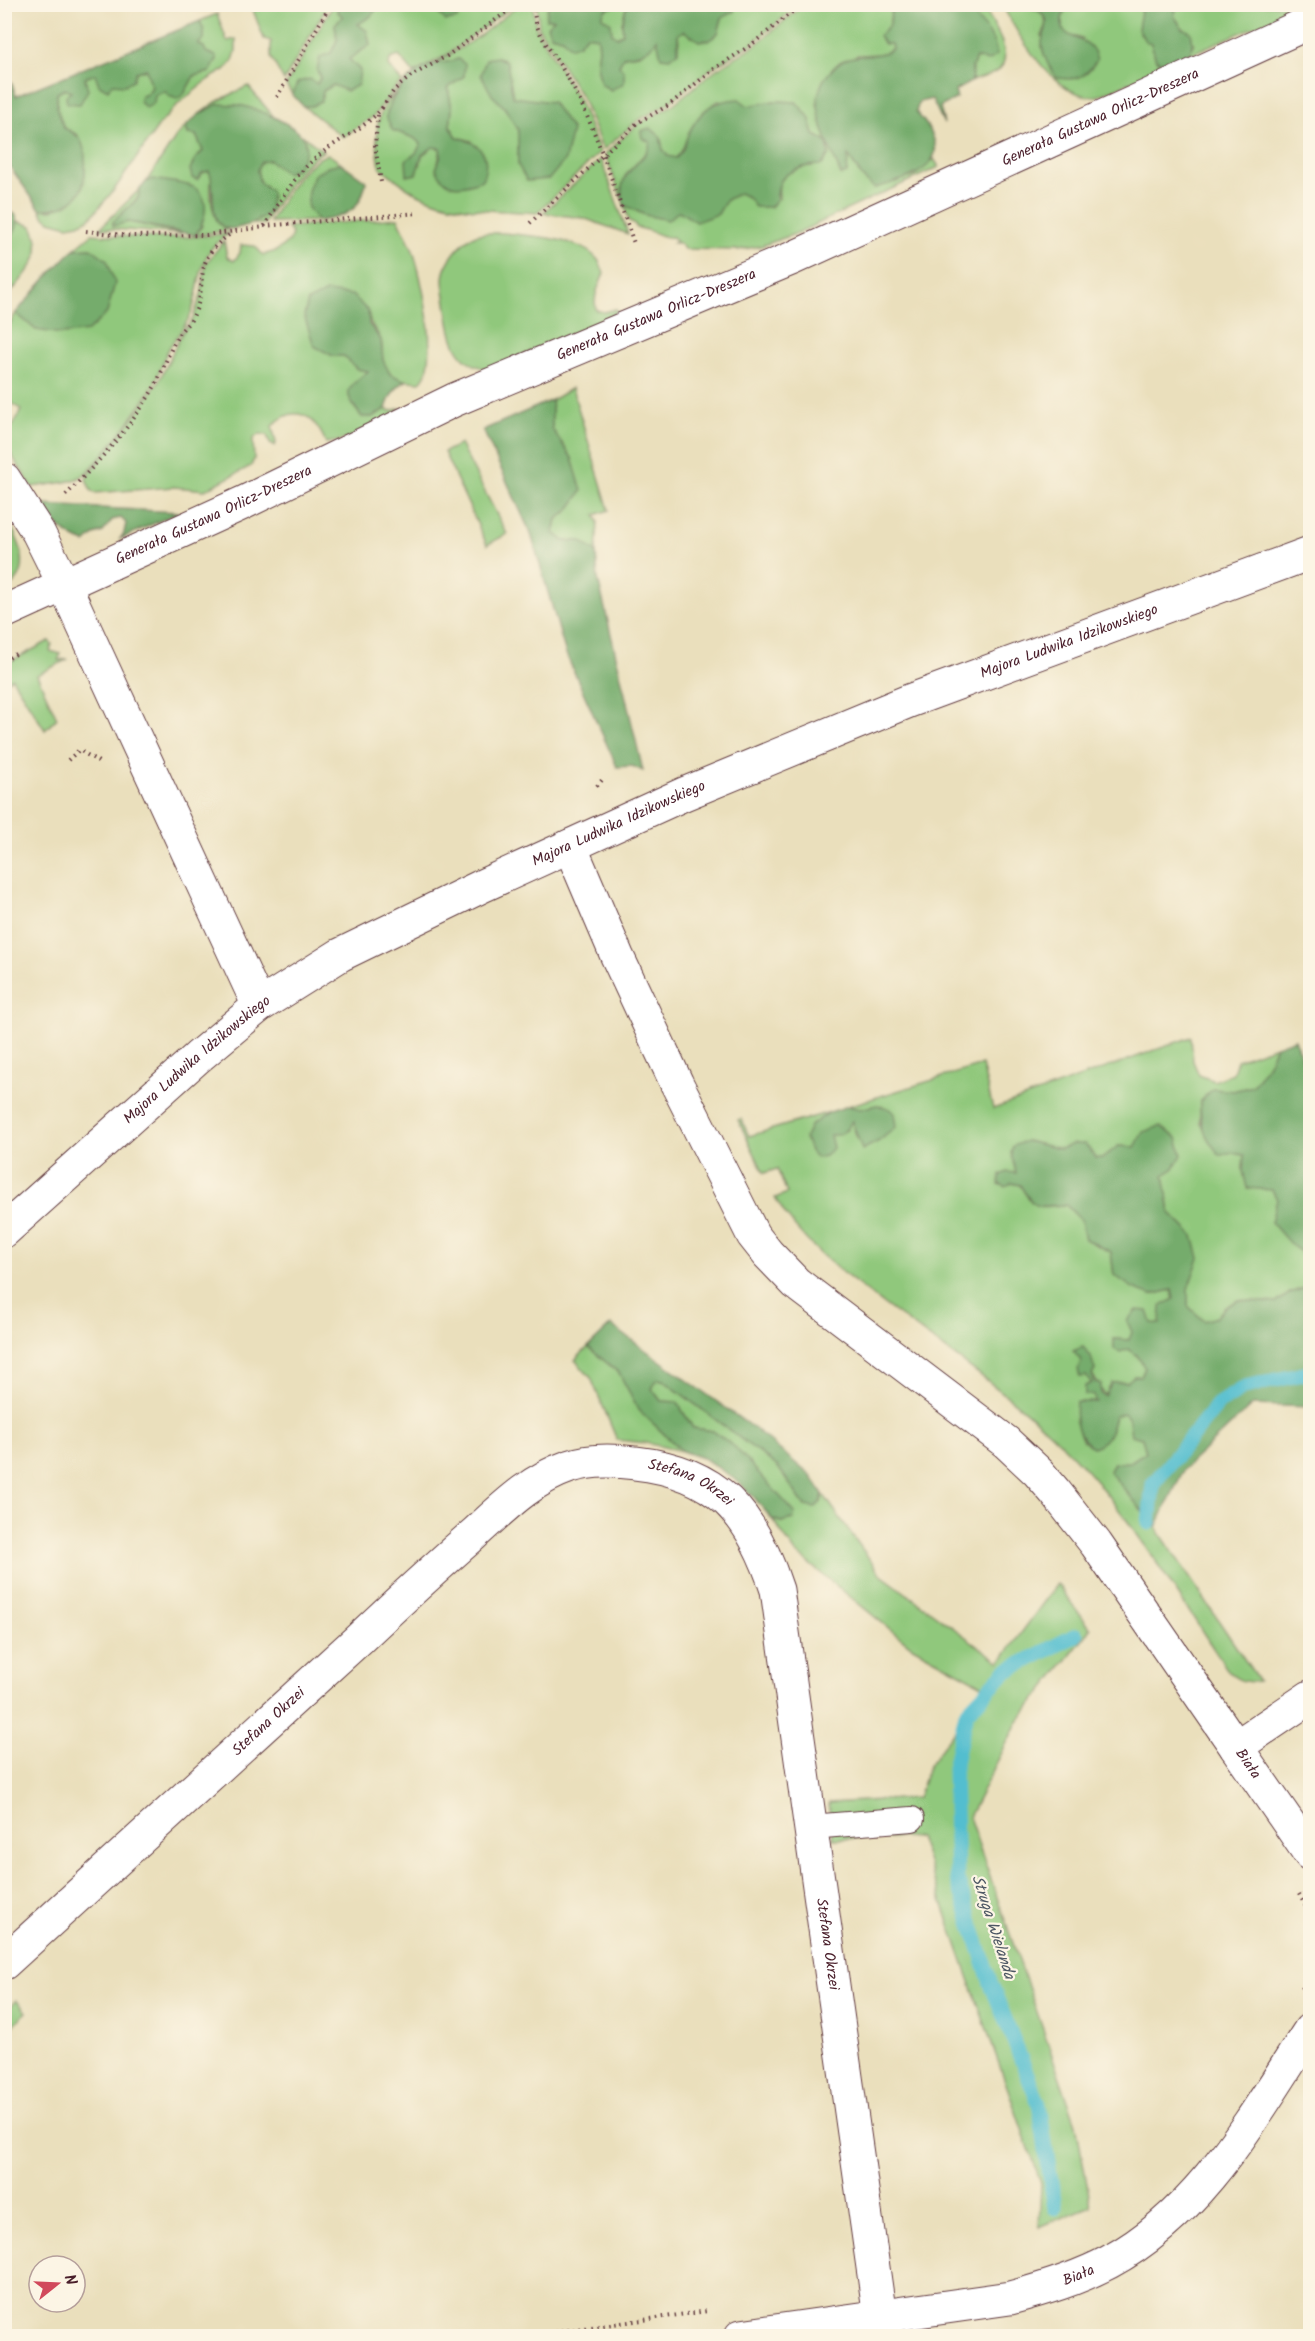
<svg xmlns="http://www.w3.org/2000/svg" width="1315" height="2341" viewBox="0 0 1315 2341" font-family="Kalam,sans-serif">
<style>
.green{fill:#90c87c;stroke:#6d7454;stroke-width:1.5}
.forest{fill:#74ac6c;stroke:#5f664c;stroke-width:1.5}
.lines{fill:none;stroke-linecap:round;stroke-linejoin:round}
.stream{stroke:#53becf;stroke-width:15}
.lane-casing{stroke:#623c41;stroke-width:26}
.street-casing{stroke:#623c41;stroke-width:35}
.path{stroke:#623c41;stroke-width:4;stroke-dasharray:1.5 4.5;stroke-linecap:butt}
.lane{stroke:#fff;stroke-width:24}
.street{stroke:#fff;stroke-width:33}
.labels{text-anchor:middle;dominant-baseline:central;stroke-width:4.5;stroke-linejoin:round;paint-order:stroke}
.street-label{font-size:15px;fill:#4a1f2b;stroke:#fcf5e5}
.water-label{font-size:16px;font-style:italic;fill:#4d5764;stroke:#fcf5e5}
</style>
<rect width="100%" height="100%" fill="#fcf5e5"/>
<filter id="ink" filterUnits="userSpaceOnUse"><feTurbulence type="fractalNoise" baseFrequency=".0167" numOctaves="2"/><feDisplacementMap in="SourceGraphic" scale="12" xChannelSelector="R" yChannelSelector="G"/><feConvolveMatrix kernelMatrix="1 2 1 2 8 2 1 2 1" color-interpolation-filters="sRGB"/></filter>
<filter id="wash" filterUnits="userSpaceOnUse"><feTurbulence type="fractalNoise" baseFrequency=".008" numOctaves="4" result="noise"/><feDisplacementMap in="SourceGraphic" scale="24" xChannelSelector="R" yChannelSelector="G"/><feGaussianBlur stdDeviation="1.35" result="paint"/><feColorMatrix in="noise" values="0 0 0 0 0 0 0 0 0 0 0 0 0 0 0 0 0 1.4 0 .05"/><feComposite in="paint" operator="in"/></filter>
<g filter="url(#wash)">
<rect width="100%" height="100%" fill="#eadfbc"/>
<g class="green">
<path d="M900,4l-9,6 -1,14 2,25 -8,5 -27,1 -40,48 6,25 18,47 6,-22 15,24 13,11 39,-12 20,-17 5,8 -144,67 -34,12 -23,4 -54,-1 -4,-6h-7l3,-2 -3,-4c-13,2 -23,-9 -36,-9l-3,-5 -5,-2 -5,-16 21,10 34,-4 39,3 8,-14 13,-7 9,4 31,2c0,-4 -1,-11 0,-15 7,-15 28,-19 42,-19l6,-23 -13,-7 -5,-18 -13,-15 -22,-1 -26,5 -30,-5c-12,9 -23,18 -29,32 -5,10 -4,16 -13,25l-8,-1 -5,-7 -3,-14 -10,-8 -9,3 1,7 8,4 -1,7 -24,27 -4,21 -16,-43 33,-30 33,-18 44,-36 39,-24 50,-41z"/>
<path d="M251,5h77l-44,76 -13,-24v-16l-7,-2z"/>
<path d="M333,5h6l-2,6 7,6 -9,8 2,15 -20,44 -19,-2 -6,12 -6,-9z"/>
<path d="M380,5h49l9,7 36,-5 2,-2h38l-69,51 -31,17 -15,-17 -9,3 -1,7 13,16 -8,7 -20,27 -31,21 -40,-31h9l11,-15 11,-6 13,6 2,-32 21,-14 -12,-21z"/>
<path d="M519,5h14l3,23 43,73 21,51 -63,61c-39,-3 -83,-1 -119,-19 -14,-7 -26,-18 -38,-27 -6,-34 -6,-56 21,-81l-10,13 1,31 22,8 7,6 -5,9 4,13 2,-11 11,-8 8,1 -4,21 35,-28 -15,-4 -7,-11 2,-17 -4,-21 16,-12 -6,-17 -12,5h-11l43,-27z"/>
<path d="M537,5h16l-5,1 -2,13 9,-1 -4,17 11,3 9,9 8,-3 7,-9 12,2 1,12 -2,16 4,19 10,6 8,-25 5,-9 16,-2 17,-16 22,5 -1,-9 6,-3 15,10 19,-8 4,-15 12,-7v-6h65l-49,40 -37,22 -44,36 -32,18 -34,29 -21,-52 -43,-70z"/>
<path d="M612,5h20l-6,3 -4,15 1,10 -6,4 -5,-4 -10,-16 3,-7 9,-4z"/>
<path d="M972,5h10c8,13 30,45 20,61 -6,9 -20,11 -30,15v-13l4,-10z"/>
<path d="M1002,5c21,-1 55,1 40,31l41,3 -15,-4 -6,-6v-10l5,-14h78l-4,6 15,49 14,5 -72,31c-42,5 -79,-59 -96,-91z"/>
<path d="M1169,5h137l-118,50 6,-12 -20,-27z"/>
<path d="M217,14l10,27 9,-2v12l-3,10 -8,9 -16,9 -33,27 -16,18 -46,66 -24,28 -11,6 -11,2 -18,-5 -7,-6 -3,-6 13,1 25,-75 -14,-7 -7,-19v-16l8,-4 6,3 -4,11 18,-25 10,-4 17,10 21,-4 3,-8 10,-3 6,18 -5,7 8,1 10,-4 19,3 10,-18 16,-4 -4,-20 -8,-8 6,-13 -4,-10z"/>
<path d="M248,86l26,31c-32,-12 -44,-19 -76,-2l18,-13z"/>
<path d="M186,126l2,8 8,1 7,16 -7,7 6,15 7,-3 3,7c-3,15 -1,45 15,53l-32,5 7,-9 -49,-46 -7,2 30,-45z"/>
<path d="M302,135l21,16c-27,17 -43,47 -59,73h-13l10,-5 10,-28 -11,-8 -3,-13 4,-8 8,-2 8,7 29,-23z"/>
<path d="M328,154l13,9 -12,3 -21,41 10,14 -48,1c14,-25 31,-58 58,-68z"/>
<path d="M601,159l27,75 -45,-16 -40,-5z"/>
<path d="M140,189l-2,9 -25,24h16l53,12 -82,-6z"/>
<path d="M398,218c4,10 10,20 14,30 9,25 30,116 8,134 -16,-1 -33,-4 -37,-22 -2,-6 0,-14 -2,-20 -5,-13 -11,-11 -13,-29l-35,45h11l13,13 12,2 -19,31 12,15h10l14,-8 4,2 11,-3c-19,17 -50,33 -75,35 -11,-27 -30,-41 -54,-17l4,17 -1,3 -5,-2 -3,-9 -7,-1 -7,5 1,20 -3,7 -46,24 -31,-3 -80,6 -4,-4 -4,-10 2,-4 53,-67 18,-27 23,-48 11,-14 8,-24 5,-32 18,-22 3,16 7,4 6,-8 1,-8 14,1 8,9 13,-4 14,-10 2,-8 -6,-6z"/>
<path d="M18,221l14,5c17,33 -9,49 -27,74v-41z"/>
<path d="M230,233c-35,19 -27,50 -40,83 -5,11 -16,23 -22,34 -5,10 -8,20 -12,30 -12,23 -55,82 -75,97 -10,6 -37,8 -49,10l-27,-42 -1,-16 9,-3 8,-16 -13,-10 -4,1 1,-69 11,-19 20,17 55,-82 -17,1 18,-15c46,4 92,6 138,-1z"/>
<path d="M503,233c27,3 77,4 95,27 2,3 4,9 6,13 -5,14 -11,21 -8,37l8,2 12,-3 1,4 -32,17 -97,39c-32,-5 -37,-30 -41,-59 -1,-10 -4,-22 -4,-32 1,-15 19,-38 33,-43 7,-3 19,-2 27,-2z"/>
<path d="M572,388l37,122 -14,5 3,7 -2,30 -16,-11h-16l-10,-8 3,-14 11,-8 4,-53 -20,-29v-29z"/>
<path d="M460,444l47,90 -20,11 -43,-93z"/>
<path d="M4,515c14,21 33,59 1,74z"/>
<path d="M49,641l3,3 -2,7 11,3 -3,6 10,-1 -31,16 20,43 -12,12 -33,-52 -7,6 -1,-19z"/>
<path d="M1191,1037l2,24 6,14 15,6 19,-8 4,-13 39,-14 -8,18 -15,22 -20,5 -20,-2 -13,12v21l20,33 13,-2 11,2 -1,16 29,19 5,9 14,46 19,13v28l-20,7 -14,10 -38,-3 -14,8 -7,10 -13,3 -16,-15 -1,-17 4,-13 2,-40 -23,-23 -6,-38 10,-7 -39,-21 -17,-1 -15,12h-7l-23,-14 -13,5 -34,-8 -14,42 8,2c16,28 17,21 46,20l15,15 4,19 26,13 3,23 37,20 21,-5 2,9 -14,25c-12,-1 -26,5 -31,16l-14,-1 22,16 8,13 -4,9 -14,5 -15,1 -7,13 -13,-22 3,-4 -21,-20 9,11 3,15 6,7 1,12 3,7 -21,17 8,22 26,-5 6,-20 9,-4 5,7 2,16 11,3 4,14 -16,10 -16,1 -5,8 47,56 103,154c-13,2 -21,0 -30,-9 -54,-80 -107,-173 -179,-239 -51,-47 -110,-87 -165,-128 -41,-31 -84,-61 -110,-107l12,-5 -10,-24 -13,4 -26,-53 3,-1 8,17 81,-24 -20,14 25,9 12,-5 5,-10 5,20 20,-35 -18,4 -11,-3 134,-41 11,44z"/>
<path d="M588,1347l31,26 20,37 43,41 -36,-8 -29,-3 -26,-62 -16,-18z"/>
<path d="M657,1379l6,1 115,87 27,39 16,-4 2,-8 57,80 120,88 57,-78 34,45 -74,94 -48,94 107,307 15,82 -52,21 2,-44 -122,-346 -86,2 -4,-36 89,-5 10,-31 58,-80 -75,-41 -115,-93 -24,-34 9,3 -68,-91 -20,-3 -16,-26 -16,-1 -9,-12z"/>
<path d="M16,2000l11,12 -22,21v-21z"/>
</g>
<g class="forest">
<path d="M429,4h47v1l-2,2 -12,1 -5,11 -11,2z"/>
<path d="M553,4l59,1 3,1 -10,4 -3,7 9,6 1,10 5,4 6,-4 -1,-10 4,-15 6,-3h102v6l-12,7 -4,15 -8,7 -11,1 -15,-10 -6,3v18l-8,6 -9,-1 -4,-18c-7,13 -19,15 -33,17l-5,9 5,6v12l-13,7 -10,-6 -4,-19 2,-16 -1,-12 -12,-2 -7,9 -8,3 -9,-9 -11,-3 -4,-9 7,-7h-8l2,-13z"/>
<path d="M339,5h41l-10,12 -12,7 9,7 3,14 -21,14 11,11 -2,15 -11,6 -14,-6 -10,6 -2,10 -9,5h-9l-11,-12 6,-12 12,-3 7,5 4,-7 -4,-6 3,-14 11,-4 6,-13 -2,-16 8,-7 -6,-6z"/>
<path d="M900,5h25l10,9 8,-1 -1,-8h30v8c12,12 23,25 25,42l-9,6 -12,-3 -4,10v13l-17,10 2,7 -17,9 4,17 -12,-25 -13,3 -3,10c45,48 4,65 -42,76l-12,-11 -14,-22 -1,18 -6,2c-11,-30 -39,-76 -11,-103 4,-5 8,-10 14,-12 16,-7 34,-2 48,-11l-1,-5h-7l-5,-8 11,-12 1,-14z"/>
<path d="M1021,5h46l-5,14v10c13,15 29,6 35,31 -12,17 -18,21 -40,18 -7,-10 -13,-19 -15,-31 -1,-8 2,-11 4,-19 5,-15 -14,-21 -25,-23z"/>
<path d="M1145,5h24l7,6 -2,5 8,12 9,4c5,22 -4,24 -21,33l-14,-5 -5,-17 -6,-2 -7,-12 3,-18z"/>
<path d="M200,21l4,10v8l-6,5 6,3 2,5 10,4 1,4 -7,12 -16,4 -10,18 -7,5 -8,-3 -4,-5 -10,4 -1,8 -8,5 -6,-6 1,-6 6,-2 5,-7 -6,-18 -10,3 -3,8 -8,5 -13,-1 -4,6 -9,-5 -4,-11 -10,4 3,12 -8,14 -13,-1 -1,-7 5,-4 -6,-3 -8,4v16l7,19c3,2 9,4 12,7 13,10 11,47 3,59 -9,13 -26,16 -39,15l-35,-49v-78l6,-1 5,15z"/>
<path d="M497,57l10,5 6,35 39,5 20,28 -7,30 -16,19 -22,2 -9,-16v-35l-13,-22 -13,-13 -11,-20 5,-16z"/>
<path d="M458,59l7,5 -1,12 -16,12 4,21 -2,17 7,11c24,6 35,19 25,43 -19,7 -35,12 -46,-11l5,-13 -1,-8 -7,-1 -11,8 -6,19 -9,2 -1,-16 10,-7 5,-9 -7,-6 -22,-8 -6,-14c7,-23 23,-45 49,-52 9,-2 15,-2 23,-5z"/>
<path d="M739,99l9,7 26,-5 22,1 13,15 5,18 13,7 2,12 -7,11c-14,0 -38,4 -43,20 -4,11 2,11 -8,22h-16l-7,-10 -9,-4 -13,7 -8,14 -22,8 -17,-11 -11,9 -23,-5 -21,-10c-12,-35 24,-41 26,-63l-8,-4 -1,-7 9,-3 10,8 3,14 5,6 8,2c10,-9 8,-15 13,-26 13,-24 24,-31 50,-33z"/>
<path d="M218,104c9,1 20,0 29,3 15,4 55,20 58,36 3,10 -4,18 -9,26l-10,4 -17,-13 -8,2 -4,8 3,13 11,8 -1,20c-11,10 -20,14 -33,17 -34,7 -19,-42 -28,-57l-7,2 -5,7 -5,-2 -2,-9 6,-11 7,-7 -7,-16 -8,-1 -2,-8 12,-11z"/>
<path d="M341,163l25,18c-5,29 -19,36 -48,40l-10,-13v-17l6,-16 15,-9z"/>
<path d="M153,179c10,2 35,4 42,9 17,12 10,34 0,47l-66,-13 -16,4v-4l25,-24 2,-9 6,-7z"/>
<path d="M5,212l10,2c6,12 0,15 -5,25 -3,7 -1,14 -5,20z"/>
<path d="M91,248l16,12 8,23 -8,30 -19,18 -25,3 -27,-4 -20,-17 29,-34 29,-30z"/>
<path d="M326,292l26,3 16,16 1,13 12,16 2,20 7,14 16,7c-11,6 -17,16 -20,28l-14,8h-10c-20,-26 -17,-27 6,-46l-11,-2 -13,-13h-11l-19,-10 -10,-31 4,-14z"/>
<path d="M552,400v29l20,29 10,33 -14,20 -11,8 -3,14 10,8h16l16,11 2,27 45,192 -11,-5 -15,1 -51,-113 -35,-120 -48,-104z"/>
<path d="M43,505l136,7 -59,27 4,-6 2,-10 -5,-5 -9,2 -9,12 -9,3 -9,8c-20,-7 -31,-20 -42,-38z"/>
<path d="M1295,1039l15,42v177l-19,-13 -20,-23 6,-23 -5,-9 -25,-2 -4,-17 1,-16 -11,-2 -13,2c-16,-18 -20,-30 -20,-54l13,-12 20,2 20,-5 15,-22 8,-18z"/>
<path d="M877,1105l11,3 6,5 2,14 -17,14 -17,9 -10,-29c-5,9 -10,15 -22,14l3,13 -8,8 -9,2 -6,-7 -5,-13 5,-12 20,-14 18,-6 12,3z"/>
<path d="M1160,1126l17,12 5,17 -8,13 -10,7 6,38 23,23 6,22 -11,31v17l16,15 13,-4 7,-9 14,-8 38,3 14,-10 20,-7v121l-58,-2 -68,64 -28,58 -47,-56 5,-8 16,-1 16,-10 -4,-14 -11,-3 -2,-16 -5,-6 -9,3c-4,15 -6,26 -22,31 -17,-10 -19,-27 -17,-45h20l-3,-7h-8v-9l7,-3 -6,-7 -6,1 -2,-8 4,-8 -9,-10 10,-4 8,10 4,13 -3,5 3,7 6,2v9l4,3 7,-13 15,-1 7,-6h7l4,-8 -8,-13 -9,-6 -8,3 -6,-3v-10l15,1 3,-8 -5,-11 9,-11 12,1 4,12 8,1 1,-18 13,-7 -2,-9 -21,5 -18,-7 -19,-13 -3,-23 -26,-13 -4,-19 -15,-15c-29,0 -29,9 -46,-20l-8,-2 -6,4 -7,-3 1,-9 7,-3 9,1 -5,-20 2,-7 13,-5 34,8 13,-5h12l11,14h7l15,-12 17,1 8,-15z"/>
<path d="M611,1325l145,105 55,46 12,18 -2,8 -6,6 -10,-2 -27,-39 -115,-87 -6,-1 -5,10 9,12 16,1 16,26 20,3 22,16 60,66 -2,6 -12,3 -9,-3 -19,-23 -20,-18 -28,-19 -23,-8 -43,-41 -20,-37 -31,-26z"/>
</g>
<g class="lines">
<g class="stream">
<path d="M1149,1523l4,-39 65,-80 27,-17 58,-13 7,2"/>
<path d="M1055,2208l-16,-104 -48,-120 -34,-105 -3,-111 12,-55 39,-41 71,-37"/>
</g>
</g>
</g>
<g filter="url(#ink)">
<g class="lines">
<defs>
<path id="lane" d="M810,1827l102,-8"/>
<g id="street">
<path d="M4,479l34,53 26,52 195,422"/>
<path id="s1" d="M4,612l239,-109 211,-103 339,-142 517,-236"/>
<path d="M570,846l47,110 60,128 76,151 15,19 28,29 210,159 32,30 18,21 40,51 140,203"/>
<path id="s2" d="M4,1231l194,-174 61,-51 81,-51 144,-70 200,-91 225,-93 401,-148"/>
<path id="s3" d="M1310,1697l-74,50 74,107"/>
<path id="s4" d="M4,1963c119,-108 237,-215 354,-323 38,-36 76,-71 115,-105 29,-26 57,-55 95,-68 22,-8 45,-7 67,-4 83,9 117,50 142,127l103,727"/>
<path id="s5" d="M741,2336l269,-38c34,-9 67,-19 99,-36 93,-50 145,-147 201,-232"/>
</g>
</defs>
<use href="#lane" class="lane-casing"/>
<use href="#street" class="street-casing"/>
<g class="path">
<path d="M535,4c-5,26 20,50 31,71 31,53 48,113 69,171"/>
<path d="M277,97l54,-93"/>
<path d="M382,108l12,-18 17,-14 36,-20 70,-52"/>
<path d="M378,115l-3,30 6,37"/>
<path d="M530,223l107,-100 32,-18 45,-36 37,-24 51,-41"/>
<path d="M264,226l154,-13"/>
<path d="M86,231l45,5 76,-1 57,-8c15,-24 30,-52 53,-70 21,-18 48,-28 66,-50"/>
<path d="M66,495c32,-33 71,-74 92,-115 7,-15 12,-31 21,-46 3,-5 8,-9 12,-14 21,-36 -4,-58 41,-87"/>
<path d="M4,661l13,-8"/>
<path d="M68,760l11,-10 20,12"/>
<path d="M597,786l5,-6"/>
<path d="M1299,1894l11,20"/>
<path d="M1302,1989l8,-11"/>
<path d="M526,2336l182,-25"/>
</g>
<use href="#lane" class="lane"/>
<use href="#street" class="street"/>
</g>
</g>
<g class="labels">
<g class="street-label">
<text stroke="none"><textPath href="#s1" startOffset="1203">Generała Gustawa Orlicz-Dreszera</textPath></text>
<text stroke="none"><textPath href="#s1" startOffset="717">Generała Gustawa Orlicz-Dreszera</textPath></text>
<text stroke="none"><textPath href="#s1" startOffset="231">Generała Gustawa Orlicz-Dreszera</textPath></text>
<text stroke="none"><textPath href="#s2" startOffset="1230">Majora Ludwika Idzikowskiego</textPath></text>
<text stroke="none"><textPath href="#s2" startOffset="744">Majora Ludwika Idzikowskiego</textPath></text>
<text stroke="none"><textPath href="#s2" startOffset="258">Majora Ludwika Idzikowskiego</textPath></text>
<text stroke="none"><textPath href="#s4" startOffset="880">Stefana Okrzei</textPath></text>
<text stroke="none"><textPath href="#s4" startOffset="358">Stefana Okrzei</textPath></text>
<text stroke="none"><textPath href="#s3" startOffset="110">Biała</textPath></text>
<text stroke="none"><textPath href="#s4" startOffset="1383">Stefana Okrzei</textPath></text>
<text stroke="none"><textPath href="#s5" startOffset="344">Biała</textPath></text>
</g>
<g class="water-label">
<text transform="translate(993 1927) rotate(72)">Struga Wielanda</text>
</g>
</g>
<rect width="1315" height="2341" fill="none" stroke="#fcf5e5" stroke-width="24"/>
<g transform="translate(57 2284) rotate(72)"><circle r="28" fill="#fcf5e5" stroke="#b59f9b" stroke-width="1.5"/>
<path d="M0-4.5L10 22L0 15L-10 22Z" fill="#d1495b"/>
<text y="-9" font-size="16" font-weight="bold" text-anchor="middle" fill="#4a1f2b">N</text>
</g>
</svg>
